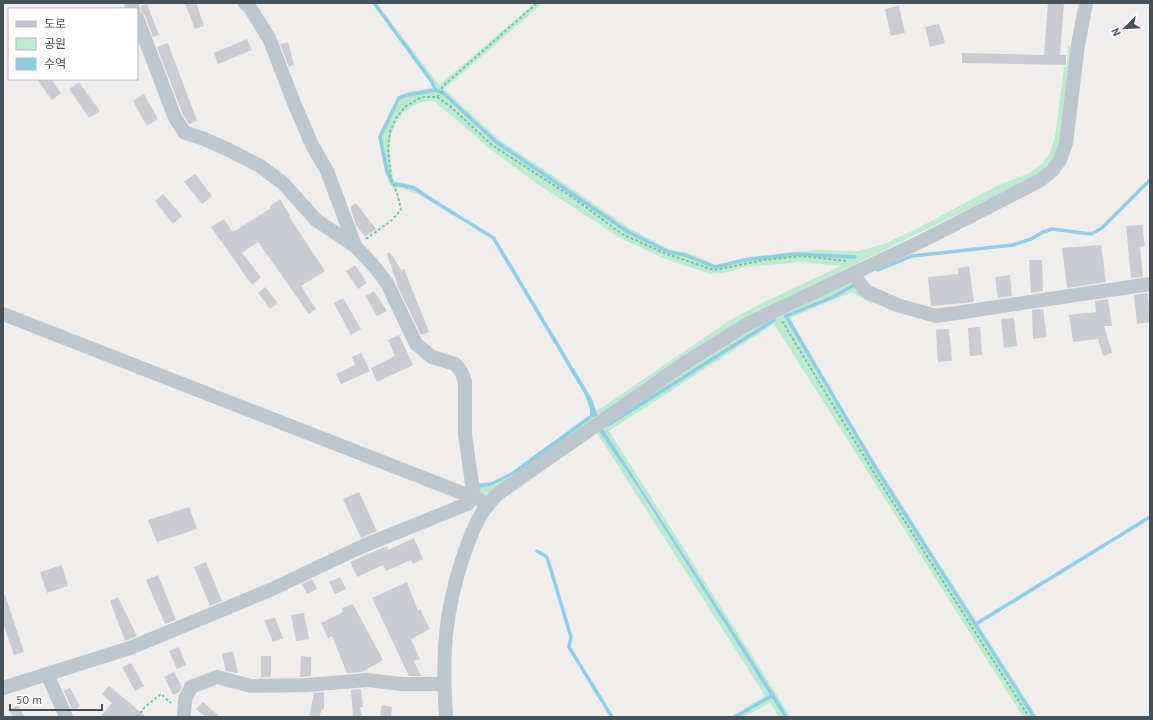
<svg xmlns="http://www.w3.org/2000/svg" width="1153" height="720" viewBox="0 0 1153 720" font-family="'PT Sans','Noto Sans KR',sans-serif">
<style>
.green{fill:#bdebd1}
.water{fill:#8dd0e5}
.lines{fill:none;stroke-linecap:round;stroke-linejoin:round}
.stream{stroke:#8dd0e5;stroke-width:3.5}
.building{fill:#caccd1}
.path{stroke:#78c7a3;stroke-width:2;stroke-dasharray:3 2;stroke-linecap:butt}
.street{stroke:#bec7ce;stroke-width:14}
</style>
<rect width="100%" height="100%" fill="#f0eded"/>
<g class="green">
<path d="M372,3h5l62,82 96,-82h8l-99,86 53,49 134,91 39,21 16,2 30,13 31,-8 47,-5 25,-2 39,1 26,-7 34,-16 79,-42 34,-14 11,-8 8,-11 5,-17 9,-69 3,-2 1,-21 5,5c-4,28 -7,90 -21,112 -5,7 -11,11 -18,16l-285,139 -263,183 -5,-3 -2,-8c29,-1 89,-53 114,-71l5,-1 -1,-5 130,-89 31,-17 83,-39 -40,-4 -55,5 -23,6 -12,1 -48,-16 -43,-20 -81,-53 -45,-33 -60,-51c-19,-1 -35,12 -42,31 -4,10 -1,38 2,49l19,4 13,9 -6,-1 2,3 -19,-8h-10l-6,-11 -4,-12 -5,-29 20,-39 10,-5 25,-4 -2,-6z"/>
<path d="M852,281l20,17v6l-20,-12 -62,26c76,137 164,266 247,399h-14l-249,-393 -165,107 182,286h-3l-149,-232 -39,-54 37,55 147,231h-5l-9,-14 -26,14h-14l35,-21 -168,-263 -93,65c-30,27 -40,78 -51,116l3,-26 35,-82 200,-139 73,-46z"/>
</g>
<g class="water">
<path d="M420,193l6,1 69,43 97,162 6,17 -5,1c-25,18 -86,70 -114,71l-3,-4 16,-2 18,-9 80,-58v-6l-5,-14 -93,-156 -70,-43z"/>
<path d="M603,429l171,265 14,23h-4l-147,-231 -38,-55z"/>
</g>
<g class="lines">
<g class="stream">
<path d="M374,3l58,79 3,8 7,2 53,49 133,91 41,20 16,3 30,12 30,-7 50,-6 60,3"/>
<path d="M392,183l-5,-12 -7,-34 19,-39 8,-3 28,-5"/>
<path d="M396,184l18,4 9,6"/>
<path d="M878,270l34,-14 101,-11 18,-6 12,-7 9,-3 39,5 11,-6 48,-48"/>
<path d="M856,284l-23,13 -47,19 89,151 159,250"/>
<path d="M608,425l166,-105"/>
<path d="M537,551l10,6 24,80 -2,10 43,70"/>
<path d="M976,624l174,-107"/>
<path d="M735,717l38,-22"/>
</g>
</g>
<g class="building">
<path d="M185,3h11l8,23 -9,3z"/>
<path d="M1048,3h16l-4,52h6v10l-104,-2v-10l82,2z"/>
<path d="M147,4l12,31 -6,2 -8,-22 -4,-4v-5z"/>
<path d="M899,6l6,27 -14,3 -6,-27z"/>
<path d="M939,24l6,19 -15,4 -5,-20z"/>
<path d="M247,39l5,11 -34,14 -4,-11z"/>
<path d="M288,42l6,23 -5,2 -9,-23z"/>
<path d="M168,43l29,78 -8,3 -6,-9 -26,-68z"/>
<path d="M37,79h14l10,14 -9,7z"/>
<path d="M79,82l21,29 -11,7 -20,-29z"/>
<path d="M144,94l14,25 -11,7 -14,-25z"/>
<path d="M195,174l17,22 -10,8 -18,-22z"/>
<path d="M163,194l19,22 -9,8 -18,-23z"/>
<path d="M280,199l10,17h-1l36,55 -24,15 15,23 -7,5 -51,-72 -16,11 19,24 -9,8 -41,-58 13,-8 9,13 38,-24 -1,-2z"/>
<path d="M356,203l20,26 -11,8 -9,-12 -6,-18z"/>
<path d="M1142,225l3,21 -5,1 3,30 -12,1 -5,-52z"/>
<path d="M1101,245l5,37 -39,6 -5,-40z"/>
<path d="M390,252l11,18 3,-1 25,63 -8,3 -23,-48 -11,-33z"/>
<path d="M1029,260h13l1,31 -12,2z"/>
<path d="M355,265l12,18 -9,6 -12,-18z"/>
<path d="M969,266l5,36 -43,4 -3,-29 30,-3v-6z"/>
<path d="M1010,275l2,21 -14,2 -3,-21z"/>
<path d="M265,287l13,16 -8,6 -12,-16z"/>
<path d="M374,291l13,20 -10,5 -12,-20z"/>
<path d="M1148,293l2,29 -13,2 -3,-29z"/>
<path d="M343,298l18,31 -10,6 -17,-32z"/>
<path d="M1108,299l4,27h-8l8,27 -9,3 -5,-17 -25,3 -4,-27 27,-3 -1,-11z"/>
<path d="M1043,309l4,28 -14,2 -1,-29z"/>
<path d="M1014,318l3,28 -13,2 -3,-29z"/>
<path d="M980,327l2,28 -12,1 -2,-28z"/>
<path d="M949,329l3,32 -14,1 -2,-32z"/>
<path d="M399,335l14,30 -36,17 -6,-14 24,-12 -7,-16z"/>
<path d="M361,353l9,18 -29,13 -5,-10 19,-9 -3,-8z"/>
<path d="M359,492l18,39 -16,7 -18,-39z"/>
<path d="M189,507l8,22 -40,13 -9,-22z"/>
<path d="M414,538l9,21 -10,5 -2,-4 -25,11 -3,-6 -26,12 -7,-15 37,-16 1,4z"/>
<path d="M206,562l16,39 -12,5 -16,-39z"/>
<path d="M62,565l6,21 -21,7 -7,-21z"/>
<path d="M158,575l18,45 -11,4 -19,-44z"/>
<path d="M340,577l6,12 -11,5 -6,-12z"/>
<path d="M312,579l5,10 -10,5 -5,-10z"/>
<path d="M407,582l11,29 2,-2 10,20 -19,10 9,20 -6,2 7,15h-12l-37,-78z"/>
<path d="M3,595h2l19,57 -10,3 -11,-32z"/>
<path d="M118,597l19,39 -12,5 -15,-40z"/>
<path d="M353,604l30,56 -21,12 -15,1 -15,-37 -4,2 -7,-15 22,-11 -1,-4z"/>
<path d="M304,613l5,26 -13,2 -5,-26z"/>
<path d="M275,618l8,20 -10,4 -9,-22z"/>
<path d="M179,647l7,18 -9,4 -8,-18z"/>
<path d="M233,651l5,22h-1l-11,-2 -4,-17z"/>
<rect x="261" y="656" width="10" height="21"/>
<path d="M301,656l10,1v19l-11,1z"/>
<path d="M131,663l13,23 -9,5 -13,-24z"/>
<path d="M174,672l8,15 -3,5 -6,3 -9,-18z"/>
<path d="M109,686l16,13 21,18h-46l12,-14 -10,-9z"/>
<path d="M70,688l10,18 -7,5 -9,-20z"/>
<path d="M361,689l2,18h-3l2,10h-9l-2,-27z"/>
<path d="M324,692v17h-2l-3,8h-10l5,-24z"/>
<path d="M203,702l17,15h-14l-10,-8z"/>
<path d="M18,705l7,12h-12l-4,-7z"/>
<path d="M382,705l10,2 -1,10h-11z"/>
</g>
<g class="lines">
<g class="path">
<path d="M437,97l5,-5v-5l95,-84"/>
<path d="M366,239l26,-19 9,-10 -3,-14 -7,-18 -3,-29 2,-17 6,-14 10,-12 16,-9h15l13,9 42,39 83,54 47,35 42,19 50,17 50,-10 38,-4 46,5"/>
<path d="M782,321l91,150 156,246"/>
<path d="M137,717l8,-10 16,-13 10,9"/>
</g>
<g class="street">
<path d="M131,3l2,6"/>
<path d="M245,3l5,5 19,30 25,65 18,42 15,26 28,75"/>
<path d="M853,274l13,17 31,14 39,11 214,-32"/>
<path d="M3,314l477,186"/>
<path d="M47,674l19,43"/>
<path d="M3,688l127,-40 140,-58 93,-44 104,-42 7,-7 -9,-62v-54l-4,-10 -6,-7 -23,-7 -16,-13 -29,-61 -15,-19 -17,-18 -39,-26 -33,-37 -23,-17 -31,-16 -27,-12 -17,-5 -10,-15 -38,-100"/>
<path d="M184,714l1,-14 6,-13 26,-10 34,9 56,-1 60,-5 35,4h42"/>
<path d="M446,717c-4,-62 -2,-104 18,-163 8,-23 16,-44 35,-61l186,-130 64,-40 175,-83 115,-59 13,-10 8,-11 6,-17 12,-98 8,-42"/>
</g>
</g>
<rect width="1153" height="720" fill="none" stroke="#465059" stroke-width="8"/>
<rect x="8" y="8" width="130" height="72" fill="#ffffff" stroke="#b5b9bd"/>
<rect x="16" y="21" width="20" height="6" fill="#bec7ce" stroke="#b5b9bd"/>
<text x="44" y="28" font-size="12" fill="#465059">도로</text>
<rect x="16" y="38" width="20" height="12" fill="#bdebd1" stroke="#b5b9bd"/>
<text x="44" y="48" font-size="12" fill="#465059">공원</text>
<rect x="16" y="58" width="20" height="12" fill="#8dd0e5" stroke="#b5b9bd"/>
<text x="44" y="68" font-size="12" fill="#465059">수역</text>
<g transform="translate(1125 28) rotate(246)" stroke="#ffffff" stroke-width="3" paint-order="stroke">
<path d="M0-3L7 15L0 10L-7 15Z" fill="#465059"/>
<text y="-6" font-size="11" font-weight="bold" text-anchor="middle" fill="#465059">N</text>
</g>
<path d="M10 704v6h92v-6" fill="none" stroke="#465059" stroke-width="2"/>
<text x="16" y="704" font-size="12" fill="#465059" stroke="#ffffff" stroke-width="3" paint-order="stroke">50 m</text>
</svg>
